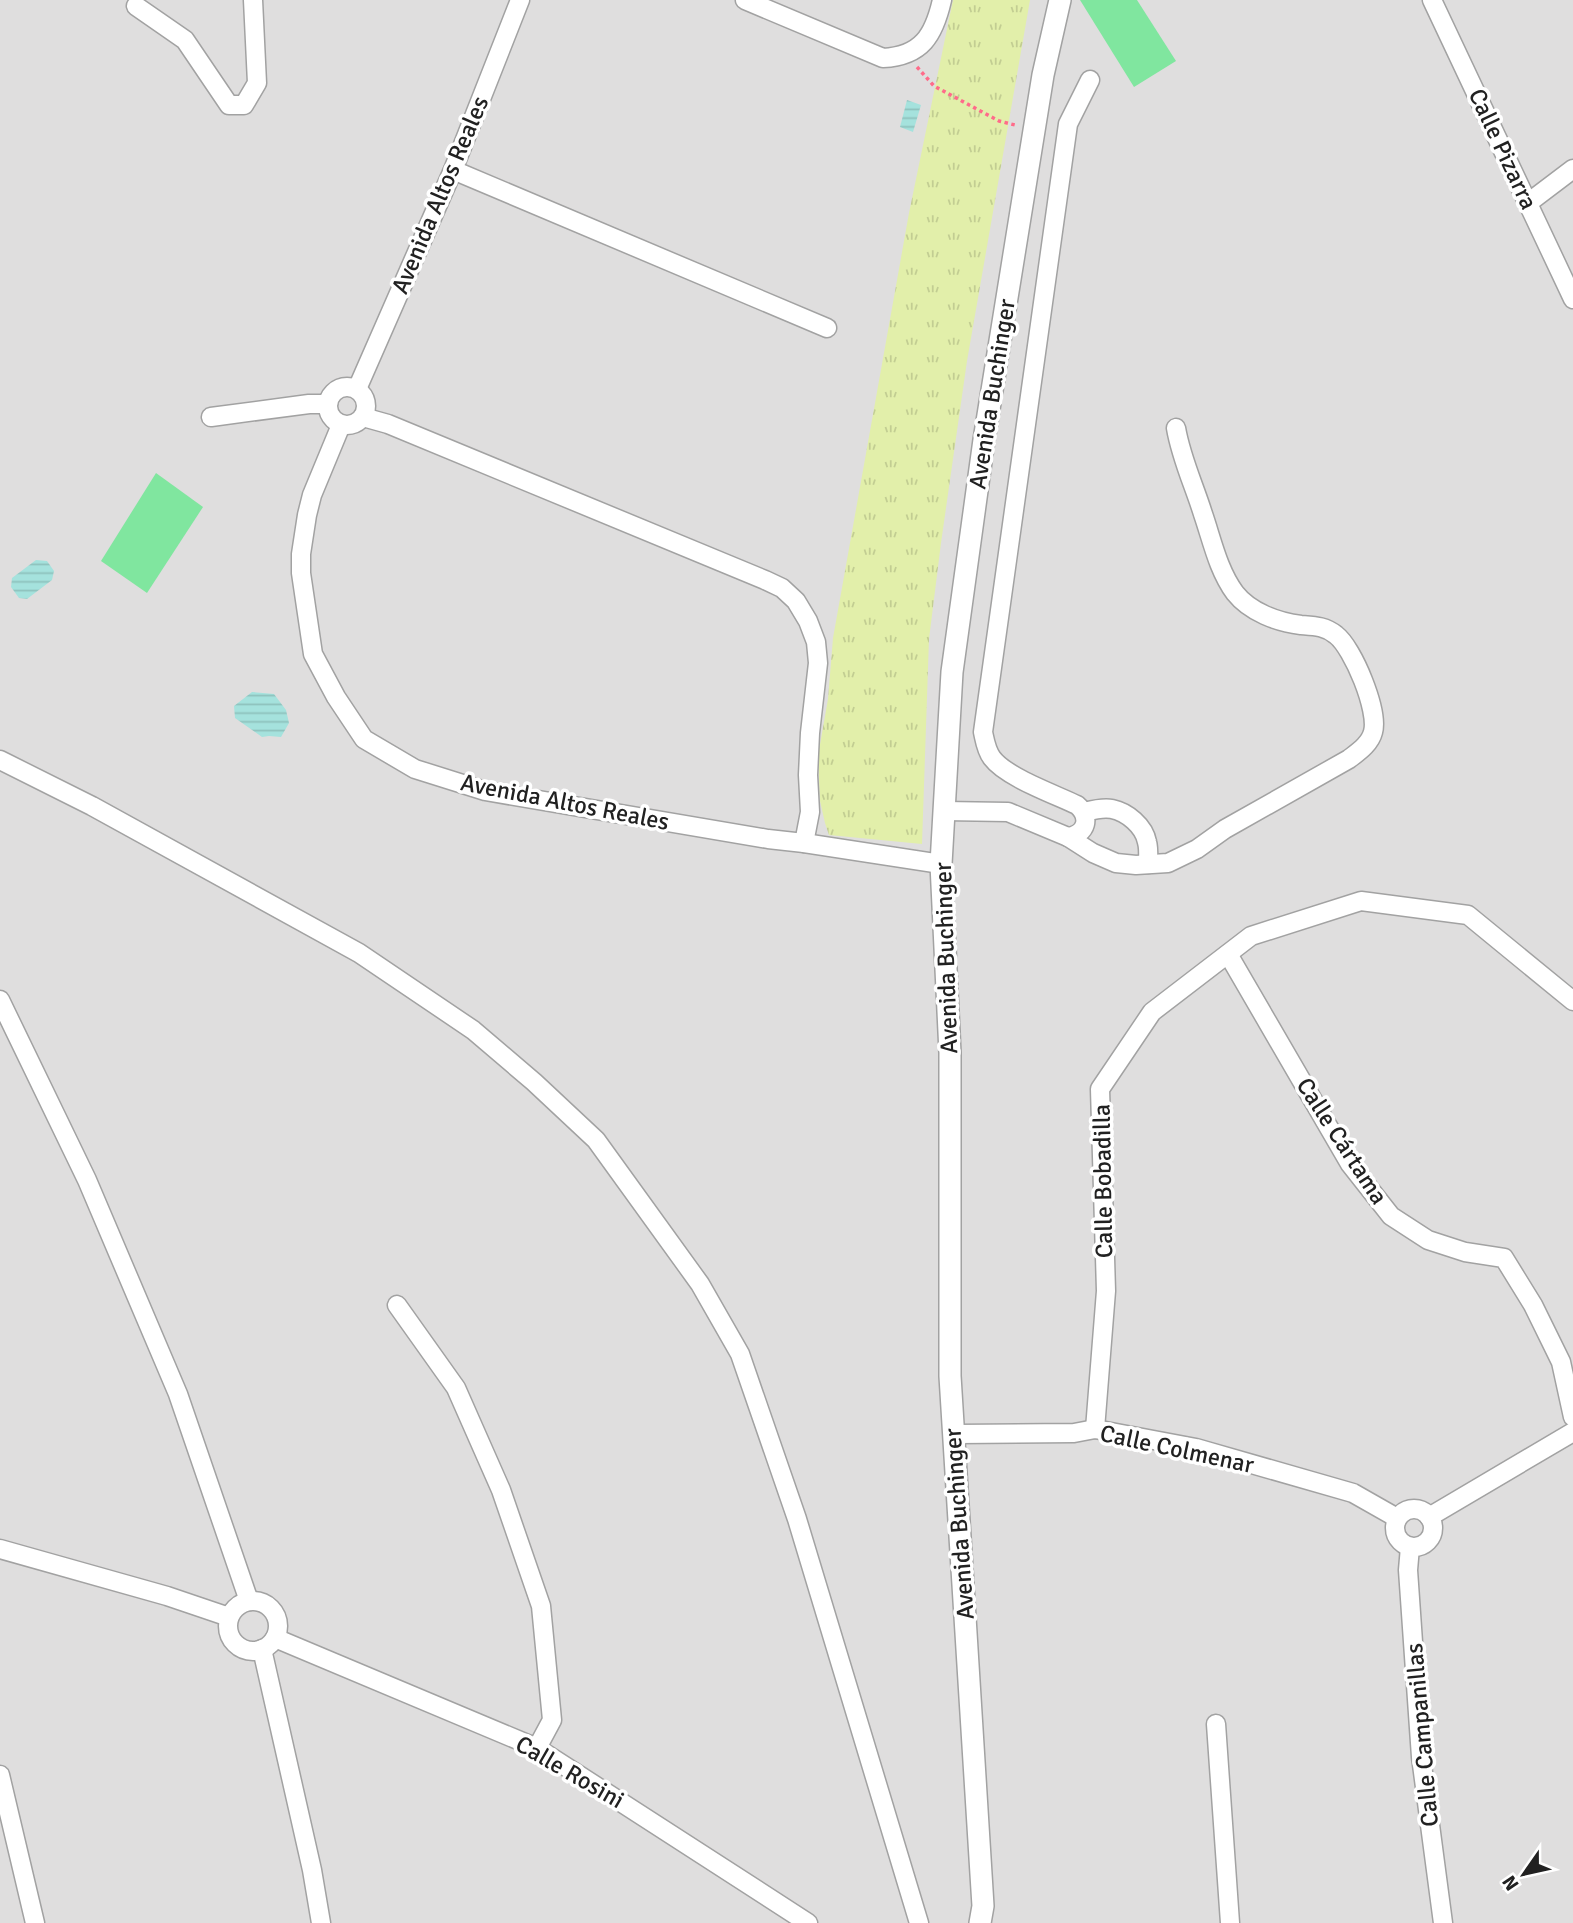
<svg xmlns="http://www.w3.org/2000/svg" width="1573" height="1923" viewBox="0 0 1573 1923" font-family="Signika,sans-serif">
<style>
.residential{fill:#dfdede}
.grass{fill:url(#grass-tufts)}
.pitch{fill:#80e69f}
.water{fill:url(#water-rules)}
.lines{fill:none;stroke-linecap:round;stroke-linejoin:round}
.minor-casing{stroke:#a2a2a2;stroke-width:21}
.tertiary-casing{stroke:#a2a2a2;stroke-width:24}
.path{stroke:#ff6b8a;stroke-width:3.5;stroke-dasharray:3.5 3.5;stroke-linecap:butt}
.minor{stroke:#fff;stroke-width:18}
.tertiary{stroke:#fff;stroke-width:21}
.labels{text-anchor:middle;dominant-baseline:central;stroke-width:7;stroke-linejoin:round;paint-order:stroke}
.street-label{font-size:24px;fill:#212121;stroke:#fff}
</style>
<defs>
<pattern id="grass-tufts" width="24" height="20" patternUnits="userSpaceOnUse" patternTransform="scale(1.75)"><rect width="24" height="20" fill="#e2efaa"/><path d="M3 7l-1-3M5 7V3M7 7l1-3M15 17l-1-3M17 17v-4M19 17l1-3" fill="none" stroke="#c2cd92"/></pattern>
<pattern id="water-rules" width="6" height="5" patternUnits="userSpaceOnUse" patternTransform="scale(1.75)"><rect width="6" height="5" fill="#a5e2dd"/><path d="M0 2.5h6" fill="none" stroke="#8ec2bd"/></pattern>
</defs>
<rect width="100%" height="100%" fill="#f2ebe7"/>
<rect class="residential" x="0" y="0" width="1573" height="1923"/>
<path class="grass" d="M953,0h77l-63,361 -26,182 -12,96 -7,205 -93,-9 -4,-12 -5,-22 -2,-45 10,-57 5,-61 76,-425z"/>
<g class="pitch">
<path d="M1080,0h57l39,61 -42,26z"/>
<path d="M156,473l47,34 -56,86 -46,-32z"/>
</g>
<g class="water">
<path d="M907,100l14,5 -8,27 -13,-5z"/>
<path d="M36,560l11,1 7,10 -2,9 -25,19 -8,-1 -8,-11 1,-9z"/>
<path d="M252,692l22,2 12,16 3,13 -8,14 -12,-1 -7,1 -27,-19 -1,-12z"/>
</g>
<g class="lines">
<defs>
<g id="minor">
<path d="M745,0l138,58c39,-2 51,-23 59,-58"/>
<path d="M1432,0l141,299"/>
<path d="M136,6l49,34 44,65h15l13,-22 -4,-83"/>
<path d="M453,170l374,158"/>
<path d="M1528,203l45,-34"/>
<circle cx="347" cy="406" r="19"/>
<path d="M357,389l96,-219 67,-170"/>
<path d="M211,417l98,-13h19"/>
<path d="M363,417l25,7 377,156 17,8 14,13 12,20 8,21 2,21 -8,70 -2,42 2,37 -6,31"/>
<path d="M341,425l-29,70 -5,20 -6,39v19l12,81 23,43 28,42 51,30 70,22 283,48 36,4 137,21"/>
<path d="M0,760l92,46 267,147 114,77 61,52 62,58 104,144 40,70 57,165 122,404"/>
<path d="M944,811l64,1 60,25c19,-3 23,-20 9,-32 -23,-11 -71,-28 -85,-47 -6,-8 -7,-17 -9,-26l85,-608 22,-44"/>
<path d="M1084,812c8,-2 19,-5 28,-3 15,3 32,17 35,33 2,7 1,15 1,22"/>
<path d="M1068,837l25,16 23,10 20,2 32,-2 29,-14 28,-20 124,-70c9,-7 21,-15 24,-27 6,-21 -20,-84 -37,-97 -11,-9 -22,-9 -35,-10 -24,-3 -51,-13 -66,-32 -17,-23 -23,-53 -32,-79 -9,-29 -22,-56 -27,-86"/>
<path d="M1228,954l122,210 41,52 37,24 37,12 39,6 29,47 28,57 12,55"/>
<path d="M0,1000l87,180 91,214 71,207"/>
<path d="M397,1305l59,83 45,102 40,116 11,114 -15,28"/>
<path d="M1095,1429l11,-138 -6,-202 52,-77 99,-76 110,-35 107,14 105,86"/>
<path d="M954,1443l3,-9 117,-1 21,-4 101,19 157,45 44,25"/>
<circle cx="1414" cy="1528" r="19"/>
<path d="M1429,1517l144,-85"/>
<path d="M1410,1547l-2,23 13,187 22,166"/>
<path d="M0,1549l167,47 62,21"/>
<circle cx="253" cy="1626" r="25"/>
<path d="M275,1638l262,110 271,175"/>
<path d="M262,1649l50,221 9,53"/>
<path d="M1216,1724l14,199"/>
<path d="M0,1775l35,148"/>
</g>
<path id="tertiary" d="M980,1923l3,-17 -33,-530v-323l-9,-189 11,-192 32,-232 59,-365 17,-75"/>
</defs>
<use href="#minor" class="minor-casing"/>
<use href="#tertiary" class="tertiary-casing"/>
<path class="path" d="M917,67l17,19 65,35 16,4"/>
<use href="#minor" class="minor"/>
<use href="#tertiary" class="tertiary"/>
</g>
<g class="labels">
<g class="street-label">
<text transform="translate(1503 149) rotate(65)">Calle Pizarra</text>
<text transform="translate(440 195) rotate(-67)">Avenida Altos Reales</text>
<text transform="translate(992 394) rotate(-81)">Avenida Buchinger</text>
<text transform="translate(565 802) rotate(11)">Avenida Altos Reales</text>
<text transform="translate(946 958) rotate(-92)">Avenida Buchinger</text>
<text transform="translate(1342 1141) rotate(57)">Calle Cártama</text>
<text transform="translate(1103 1181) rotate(-91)">Calle Bobadilla</text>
<text transform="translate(1177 1449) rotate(12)">Calle Colmenar</text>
<text transform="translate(959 1524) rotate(-94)">Avenida Buchinger</text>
<text transform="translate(1422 1735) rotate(-95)">Calle Campanillas</text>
<text transform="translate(570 1772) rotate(30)">Calle Rosini</text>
</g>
</g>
<g transform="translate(1524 1874) rotate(236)" stroke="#ffffff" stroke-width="5" paint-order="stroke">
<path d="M0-5L12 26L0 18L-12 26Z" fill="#212121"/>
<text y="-10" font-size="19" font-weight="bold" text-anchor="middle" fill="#212121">N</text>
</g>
</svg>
